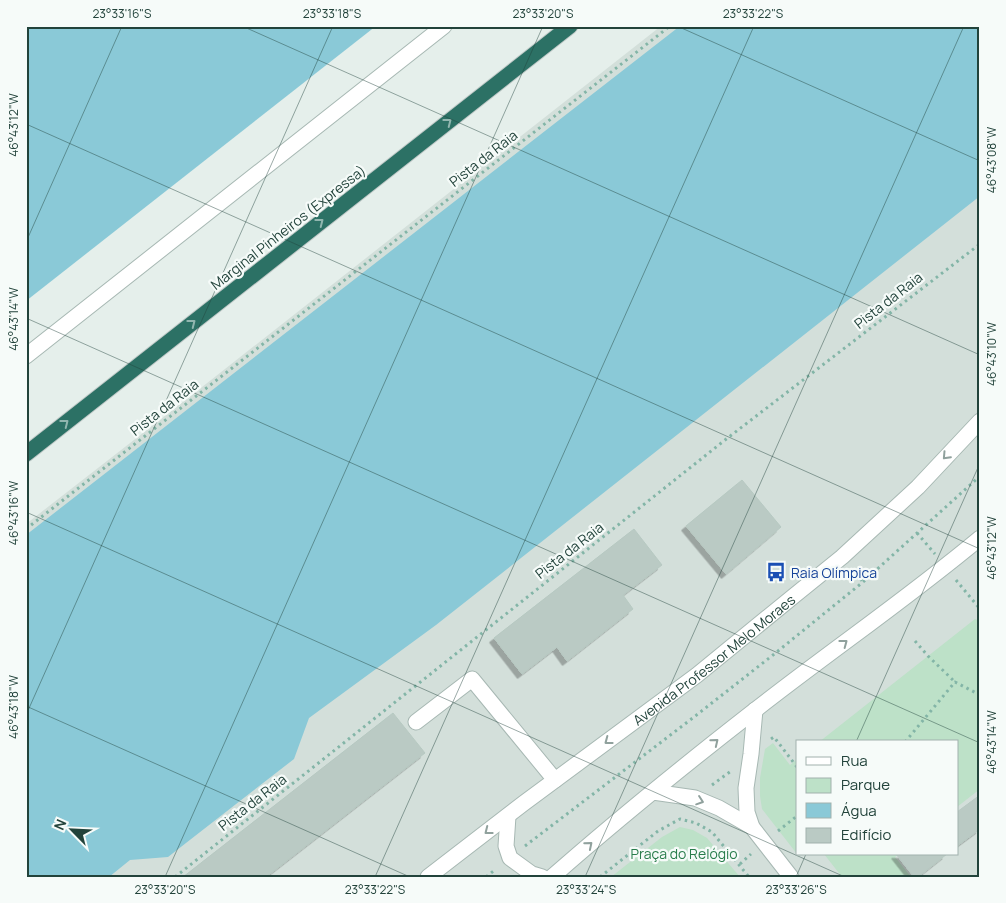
<svg xmlns="http://www.w3.org/2000/svg" width="1006" height="903" viewBox="0 0 1006 903" font-family="Manrope,sans-serif">
<style>
.built{fill:#d3dfda;fill-rule:evenodd}
.green{fill:#bde1c8}
.water{fill:#8ac9d7}
.building{fill:#bacac4;stroke:#b7c9c2;filter:url(#shadow)}
.lines{fill:none;stroke-linecap:round;stroke-linejoin:round}
.minor-casing{stroke:#a7b8b3;stroke-width:17}
.highway-casing{stroke:#c1cac8;stroke-width:17}
.path{stroke:#83b5a7;stroke-width:3;stroke-dasharray:2.5 4;stroke-linecap:butt}
.minor{stroke:#fff;stroke-width:15}
.highway{stroke:#2c7165;stroke-width:15}
.oneway{stroke:#91b6af}
.oneway2{stroke:#90a19d}
.ticks{fill:none;stroke:#22433b;stroke-width:1;stroke-opacity:0.45}
.labels{text-anchor:middle;dominant-baseline:central;stroke-width:4.5;stroke-linejoin:round;paint-order:stroke}
.street-label{font-size:14px;fill:#22433b;stroke:#f6fbf9}
.transit-label{font-size:14px;fill:#164399;stroke:#f6fbf9;text-anchor:start}
.park-label{font-size:14px;fill:#297d4c;stroke:#f6fbf9}
.neatline{fill:none;stroke:#22433b;stroke-width:2}
.ticks-label{font-size:12px;text-anchor:middle;fill:#22433b}
</style>
<defs>
<filter id="shadow"><feDropShadow dx="-4.5" dy="4.5" stdDeviation="0" flood-color="#0004"/></filter>
</defs>
<rect width="100%" height="100%" fill="#e5efeb"/>
<path class="built" d="M661,26h319v851h-954v-353l185,-144zM797,742h160v112h-160z"/>
<g class="green">
<path d="M975,619l5,2v168l-23,18v-65h-138z"/>
<path d="M773,743l17,22 7,-6v95l-35,-45 -2,-13v-18l5,-29z"/>
<path d="M680,827l13,3 14,8 33,39h-129l51,-40z"/>
<path d="M824,854h75l-4,3 16,20h-69z"/>
</g>
<g class="water">
<path d="M26,26h350l-350,275z"/>
<path d="M680,26h300v170l-544,429 -127,93 -15,41 -126,98 -38,3 -21,17h-83v-342z"/>
</g>
<g class="building">
<path d="M742,480l39,47 -55,47 -40,-48z"/>
<path d="M634,529l28,36 -39,30 10,14 -66,52 -10,-14 -35,27 -28,-36z"/>
<path d="M393,713l32,40 -159,124h-83z"/>
<path d="M980,795v34l-23,17v-34z"/>
<path d="M896,854h51l-29,23h-4z"/>
</g>
<g class="lines">
<defs>
<g id="minor">
<path d="M26,356l418,-330"/>
<path d="M755,710l-4,44 -5,34 1,24 5,15 39,50"/>
<path d="M416,722l56,-43 83,101"/>
<path d="M653,792l42,6 24,10 33,19"/>
<path d="M508,816l-2,30 4,12 22,16 10,3"/>
<path id="s1" d="M428,877l96,-74 173,-128 98,-80 47,-38 76,-70 62,-66"/>
<path d="M552,877c66,-58 134,-113 202,-166 75,-59 153,-112 226,-173"/>
</g>
<path id="highway" d="M26,454l544,-428"/>
</defs>
<use href="#minor" class="minor-casing"/>
<use href="#highway" class="highway-casing"/>
<g class="path">
<path d="M26,529l644,-503"/>
<path d="M917,533l18,21"/>
<path d="M852,569l11,13"/>
<path d="M956,580l24,29"/>
<path d="M915,641l13,15 27,26"/>
<path d="M771,739l3,-2 23,30"/>
<path d="M905,742l50,-60 25,13"/>
<path d="M712,785l19,-14"/>
<path d="M778,831l19,-15"/>
<path d="M525,846l169,-129 79,-62 90,-73 117,-106"/>
<path d="M740,864l11,-10"/>
<path d="M175,877l550,-437 255,-196"/>
<path d="M486,877l10,-8"/>
<path d="M600,877l58,-46 22,-12 16,4 16,9 37,45"/>
</g>
<use href="#minor" class="minor"/>
<use href="#highway" class="highway"/>
</g>
<defs><path id="oneway-chevron" d="M-2-3.5L2.5 0L-2 3.5" fill="none" stroke-width="1.6" stroke-linecap="round" stroke-linejoin="round" transform="scale(1.25)"/></defs>
<g class="oneway">
<use href="#oneway-chevron" transform="translate(448 122) rotate(-38)"/>
<use href="#oneway-chevron" transform="translate(320 222) rotate(-38)"/>
<use href="#oneway-chevron" transform="translate(192 323) rotate(-38)"/>
<use href="#oneway-chevron" transform="translate(65 423) rotate(-38)"/>
</g>
<g class="oneway2">
<use href="#oneway-chevron" transform="translate(946 456) rotate(133)"/>
<use href="#oneway-chevron" transform="translate(844 643) rotate(-37)"/>
<use href="#oneway-chevron" transform="translate(608 741) rotate(143)"/>
<use href="#oneway-chevron" transform="translate(715 742) rotate(-39)"/>
<use href="#oneway-chevron" transform="translate(700 801) rotate(19)"/>
<use href="#oneway-chevron" transform="translate(488 831) rotate(142)"/>
<use href="#oneway-chevron" transform="translate(589 845) rotate(-40)"/>
</g>
<path class="ticks" d="M242,26l738,329M677,26l303,135M26,124l954,425M26,242l96,-216M26,318l954,425M26,512l819,365M26,706l384,171M26,715l307,-689M856,742l124,-279M165,877l378,-851M375,877l379,-851M585,877l379,-851M796,877l10,-23"/>
<defs>
<symbol id="bus-bare" viewBox="-9 -9 18 18"><path d="M-5-6H5V4H4V6H2V4H-2V6H-4V4H-5ZM-3.5-4V0h7V-4ZM-3.5 1.2v1.5H-2V1.2ZM2 1.2v1.5H3.5V1.2Z" fill="#1a4fb4" stroke="#f6fbf9" stroke-width="2.5" paint-order="stroke"/></symbol>
</defs>
<g fill-rule="evenodd">
<use href="#bus-bare" x="762" y="558" width="28" height="28"/>
</g>
<g class="labels">
<g class="street-label">
<text transform="translate(483 158) rotate(-38)">Pista da Raia</text>
<text transform="translate(288 227) rotate(-38)">Marginal Pinheiros (Expressa)</text>
<text transform="translate(888 300) rotate(-38)">Pista da Raia</text>
<text transform="translate(164 407) rotate(-38)">Pista da Raia</text>
<text transform="translate(569 550) rotate(-38)">Pista da Raia</text>
<text stroke="none"><textPath href="#s1" startOffset="359">Avenida Professor Melo Moraes</textPath></text>
<text transform="translate(252 802) rotate(-38)">Pista da Raia</text>
</g>
<g class="transit-label">
<text x="791" y="572">Raia Olímpica</text>
</g>
<g class="park-label">
<text x="684" y="853">Praça do Relógio</text>
</g>
</g>
<rect width="1006" height="903" fill="none" stroke="#f6fbf9" stroke-width="55"/>
<rect x="796" y="740" width="162" height="115" fill="#f6fbf9" stroke="#a1b1ad"/>
<rect x="806" y="757" width="25" height="8" fill="#ffffff" stroke="#a1b1ad"/>
<text x="841" y="766" font-size="15" fill="#22433b">Rua</text>
<rect x="806" y="778" width="25" height="15" fill="#bde1c8" stroke="#a1b1ad"/>
<text x="841" y="790" font-size="15" fill="#22433b">Parque</text>
<rect x="806" y="803" width="25" height="15" fill="#8ac9d7" stroke="#a1b1ad"/>
<text x="841" y="816" font-size="15" fill="#22433b">Água</text>
<rect x="806" y="828" width="25" height="15" fill="#bacac4" stroke="#a1b1ad"/>
<text x="841" y="840" font-size="15" fill="#22433b">Edifício</text>
<g transform="translate(72 830) rotate(294)" stroke="#f6fbf9" stroke-width="4" paint-order="stroke">
<path d="M0-4L9 19L0 12L-9 19Z" fill="#22433b"/>
<text y="-8" font-size="14" font-weight="bold" text-anchor="middle" fill="#22433b">N</text>
</g>
<rect x="28" y="28" width="950" height="848" class="neatline"/>
<g class="ticks-label">
<text x="122" y="18">23°33'16"S</text>
<text x="332" y="18">23°33'18"S</text>
<text x="543" y="18">23°33'20"S</text>
<text x="753" y="18">23°33'22"S</text>
<text transform="translate(14 125) rotate(-90)" y="4">46°43'12"W</text>
<text transform="translate(992 160) rotate(-90)" y="4">46°43'08"W</text>
<text transform="translate(14 319) rotate(-90)" y="4">46°43'14"W</text>
<text transform="translate(992 354) rotate(-90)" y="4">46°43'10"W</text>
<text transform="translate(14 513) rotate(-90)" y="4">46°43'16"W</text>
<text transform="translate(992 548) rotate(-90)" y="4">46°43'12"W</text>
<text transform="translate(14 707) rotate(-90)" y="4">46°43'18"W</text>
<text transform="translate(992 742) rotate(-90)" y="4">46°43'14"W</text>
<text x="165" y="894">23°33'20"S</text>
<text x="375" y="894">23°33'22"S</text>
<text x="586" y="894">23°33'24"S</text>
<text x="796" y="894">23°33'26"S</text>
</g>
</svg>
